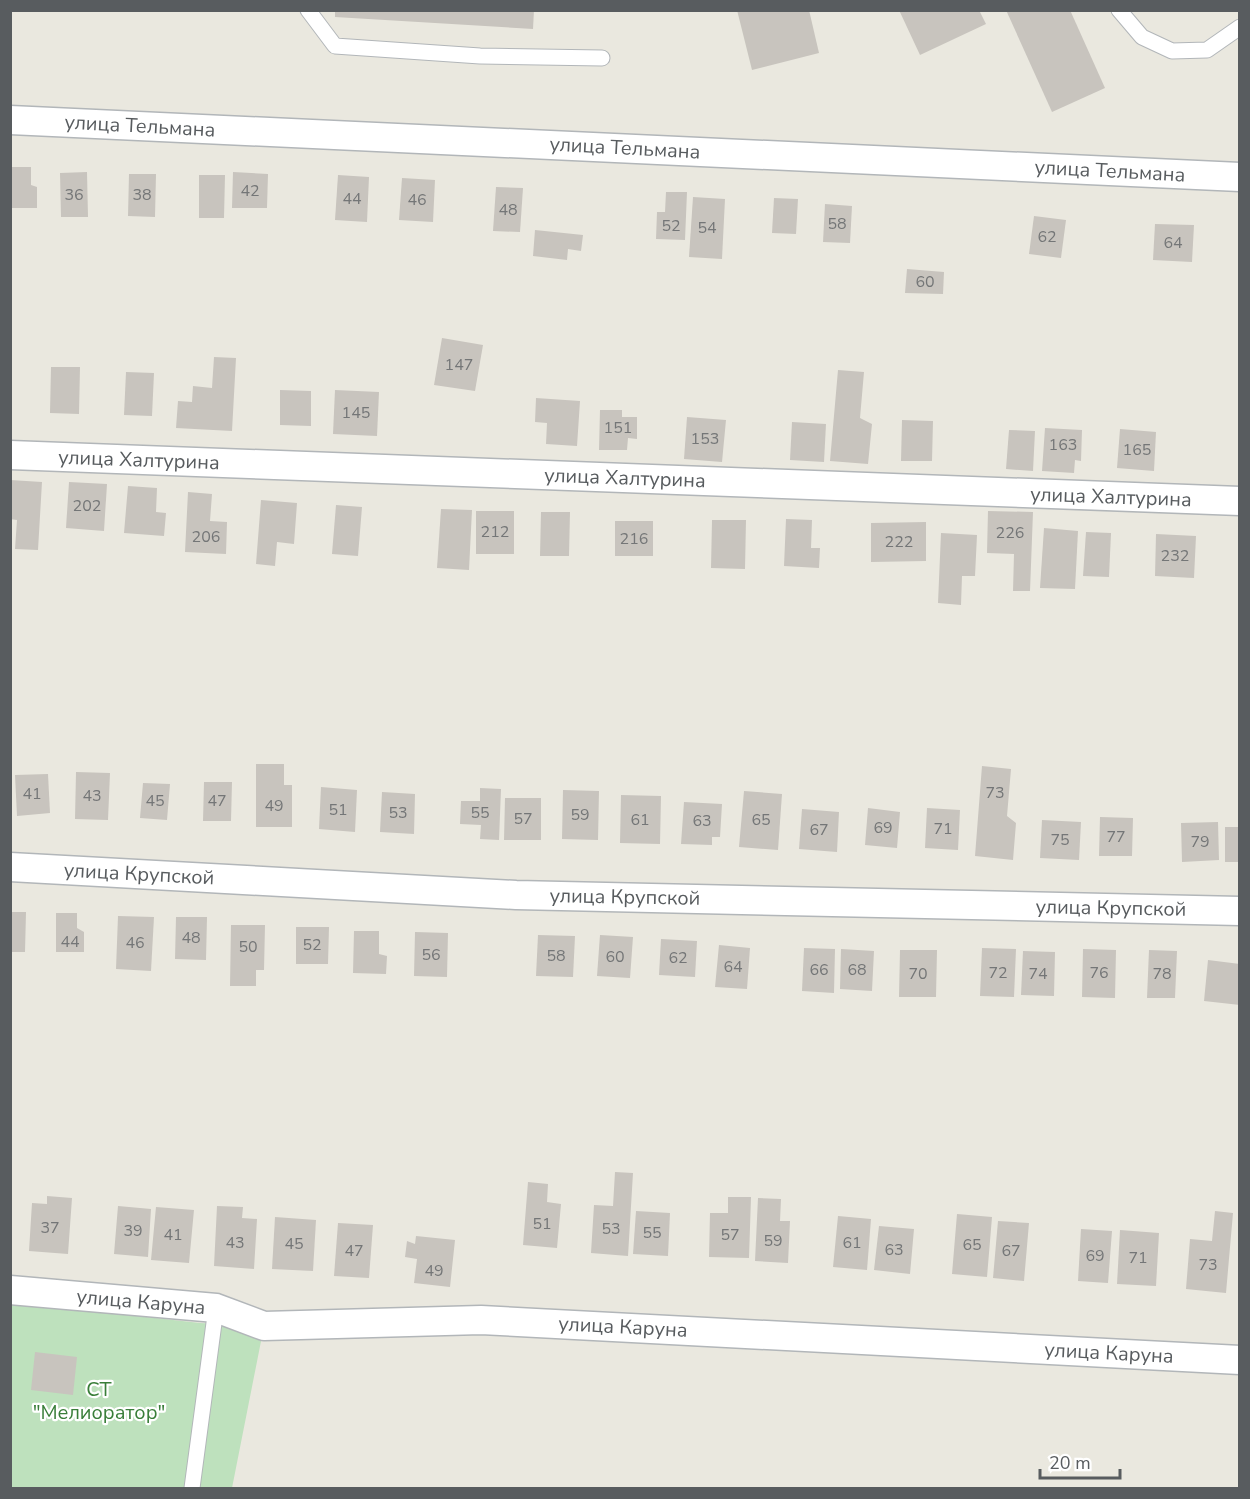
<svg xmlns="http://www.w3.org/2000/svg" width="1250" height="1499" viewBox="0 0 1250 1499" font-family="'Nunito Sans',sans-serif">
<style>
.green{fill:#bee1bd}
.building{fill:#c8c4be}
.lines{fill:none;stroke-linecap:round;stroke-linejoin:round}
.lane-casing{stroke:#b2b6b9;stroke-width:17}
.street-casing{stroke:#b2b6b9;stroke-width:31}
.lane{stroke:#fff;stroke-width:15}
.street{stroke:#fff;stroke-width:28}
.labels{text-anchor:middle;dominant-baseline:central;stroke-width:4.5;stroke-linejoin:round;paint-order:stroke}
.number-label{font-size:16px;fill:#747677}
.street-label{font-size:20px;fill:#585c5f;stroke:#fff}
.park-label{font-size:20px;fill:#397e39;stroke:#fff}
</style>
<rect width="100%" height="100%" fill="#eae8df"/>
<path class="green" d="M11,1302l189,21 64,3 -32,162h-221z"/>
<g class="building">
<path d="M335,10h199l-1,19 -198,-12z"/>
<path d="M737,10h72l10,43 -67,17z"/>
<path d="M899,10h80l7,14 -66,31z"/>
<path d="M1006,10h64l35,78 -53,24z"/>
<path d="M10,167h21v18l6,2v21h-27z"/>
<path d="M87,172l1,45h-27l-1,-44z"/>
<path d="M233,172l35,2 -1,34h-35z"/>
<path d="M129,174h27l-1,43 -27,-1z"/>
<path d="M199,175h26l-1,43h-25z"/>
<path d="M338,175l31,2 -2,45 -32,-2z"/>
<path d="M402,178l33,2 -2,42 -34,-2z"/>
<path d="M496,187l27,1 -3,44 -27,-1z"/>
<path d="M666,192h21l-2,48 -29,-1 1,-27h8z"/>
<path d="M693,197l32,2 -3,60 -33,-2z"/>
<path d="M774,198l24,1 -2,35 -24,-1z"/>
<path d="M825,204l27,2 -2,37 -27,-1z"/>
<path d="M1034,216l32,4 -5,38 -32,-4z"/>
<path d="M1155,224l39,1 -2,37 -39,-2z"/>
<path d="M535,230l48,5 -2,16 -13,-2 -1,11 -34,-4z"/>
<path d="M907,269l37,3 -1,22 -38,-1z"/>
<path d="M442,338l41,7 -8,46 -41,-6z"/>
<path d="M214,357l22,1 -4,73 -56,-3 2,-27 14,1 1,-16 19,2z"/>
<path d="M51,367h29l-1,47 -29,-1z"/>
<path d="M838,370l26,2 -4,46 12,6 -4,40 -38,-3z"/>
<path d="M126,372l28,1 -2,43 -28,-1z"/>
<path d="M280,390l31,1v35l-31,-1z"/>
<path d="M335,390l44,2 -2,44 -44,-2z"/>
<path d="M536,398l44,3 -3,45 -31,-2 1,-21 -12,-1z"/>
<path d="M600,410h22v7h15v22l-9,-1 -1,12h-28z"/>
<path d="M687,417l39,3 -4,42 -38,-3z"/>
<path d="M902,420l31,1 -1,40h-31z"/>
<path d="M792,422l34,2 -2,38 -34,-2z"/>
<path d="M1045,428l37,2 -1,31 -6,-1 -1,13 -32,-2z"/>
<path d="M1120,429l36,3 -2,39 -37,-3z"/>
<path d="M1009,430l26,1 -2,40 -27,-2z"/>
<path d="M10,480l32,2 -4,68 -23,-1 2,-29 -7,-1z"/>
<path d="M69,482l38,2 -3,47 -38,-3z"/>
<path d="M128,486l29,2 -1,24 10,1 -2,23 -40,-3z"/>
<path d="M188,492l24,2 -2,27 17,1 -1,32 -41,-2z"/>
<path d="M261,500l36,3 -3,41 -17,-2 -2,24 -19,-2z"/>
<path d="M336,505l26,2 -4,49 -26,-2z"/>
<path d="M441,509l31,1 -3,60 -32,-2z"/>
<rect x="476" y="511" width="38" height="43"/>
<path d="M988,511l45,1 -3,79h-17l1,-37 -27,-1z"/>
<path d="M541,512h29l-1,44h-29z"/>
<path d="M786,519l26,1 -1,28h9l-1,20 -35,-2z"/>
<path d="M712,520h34l-1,49 -34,-1z"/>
<rect x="615" y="521" width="38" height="35"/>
<path d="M926,522v39l-55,1v-39z"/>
<path d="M1044,528l34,3 -3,58 -35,-1z"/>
<path d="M1086,532l25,1 -2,44 -26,-1z"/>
<path d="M941,533l36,2 -2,41h-13l-1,29 -23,-2z"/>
<path d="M1156,534l40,2 -2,42 -39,-2z"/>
<path d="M256,764h28v21h8v42h-36z"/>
<path d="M982,766l29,3 -4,47 9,7 -3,37 -38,-4z"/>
<path d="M76,772l34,1 -2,47 -33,-1z"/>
<path d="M48,774l2,39 -33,3 -2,-41z"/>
<path d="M204,782h28l-1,39h-28z"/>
<path d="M143,783l27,1 -3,36 -27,-2z"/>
<path d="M321,787l36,3 -2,42 -36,-3z"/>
<path d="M480,788l21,1 -2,51 -19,-1 1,-14 -21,-1 1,-23h19z"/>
<path d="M563,790l36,1 -1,49 -36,-1z"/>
<path d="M744,791l38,3 -4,56 -39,-3z"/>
<path d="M382,792l33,2 -1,40 -34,-2z"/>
<path d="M621,795l40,1 -1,48 -40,-1z"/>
<path d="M505,798h36v42h-37z"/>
<path d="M684,802l38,2 -2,33h-8v8l-31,-1z"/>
<path d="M868,808l32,4 -3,36 -32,-3z"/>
<path d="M927,808l33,2 -2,40 -33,-2z"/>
<path d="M802,809l37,3 -2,40 -38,-3z"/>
<path d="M1100,817l33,1 -1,38h-33z"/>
<path d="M1042,820l39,2 -2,38 -39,-2z"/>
<path d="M1218,822l1,38 -37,2 -1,-39z"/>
<rect x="1225" y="827" width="15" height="35"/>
<path d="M10,912h16l-1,40h-15z"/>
<path d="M56,913h21v15l7,4v20h-28z"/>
<path d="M118,916l36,1 -3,54 -35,-2z"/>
<path d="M176,917h31l-1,43 -31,-1z"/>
<path d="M231,925h34l-1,45h-8v16h-26z"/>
<path d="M296,927h33l-1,37h-32z"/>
<path d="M354,931h25v23l8,2 -1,18 -33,-1z"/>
<path d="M415,932l33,1 -1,44 -33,-1z"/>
<path d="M538,935l37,1 -2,41 -37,-1z"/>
<path d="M600,935l33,2 -3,41 -33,-2z"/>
<path d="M661,939l36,2 -2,36 -36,-2z"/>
<path d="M719,945l31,3 -3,41 -32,-2z"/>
<path d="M804,948l31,1 -1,44 -32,-2z"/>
<path d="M982,948l34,1 -2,48 -34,-1z"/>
<path d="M841,949l33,2 -2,40 -32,-2z"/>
<path d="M1083,949l33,1 -1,48 -33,-1z"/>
<path d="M900,950h37l-1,47h-37z"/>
<path d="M1149,950l28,1 -2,47h-28z"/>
<path d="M1023,951l32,1 -1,44 -33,-1z"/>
<path d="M1208,960l32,4v41l-36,-4z"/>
<path d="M615,1172l18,1 -5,83 -37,-3 3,-48 19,1z"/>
<path d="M528,1182l20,2 -1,18 14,2 -4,44 -34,-3z"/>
<path d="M47,1196l25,2 -4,56 -39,-3 3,-48 15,1z"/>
<path d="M728,1197h23l-2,61 -40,-1 1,-44h18z"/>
<path d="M758,1198l23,1 -1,22h10l-2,42 -33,-2z"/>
<path d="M118,1206l33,3 -3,48 -34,-3z"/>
<path d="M217,1206l26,1 -1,11 15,1 -3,50 -40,-3z"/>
<path d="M156,1207l38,3 -5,53 -38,-3z"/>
<path d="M636,1211l34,2 -2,43 -35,-2z"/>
<path d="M1215,1211l18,2 -7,80 -40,-4 4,-50 22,2z"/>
<path d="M957,1214l35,3 -5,60 -35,-3z"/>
<path d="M838,1216l33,3 -4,51 -34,-3z"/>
<path d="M275,1217l41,3 -3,51 -41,-2z"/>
<path d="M998,1221l31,2 -5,58 -31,-3z"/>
<path d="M338,1223l35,2 -4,53 -35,-2z"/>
<path d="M879,1226l35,3 -4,45 -36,-4z"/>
<path d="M1081,1229l31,2 -4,52 -30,-2z"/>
<path d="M1120,1230l39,3 -3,53 -39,-2z"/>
<path d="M416,1236l39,4 -5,47 -36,-4 3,-24 -12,-2 2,-16 8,3z"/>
<path d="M35,1352l42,5 -4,38 -42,-5z"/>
</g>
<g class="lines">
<defs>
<g id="lane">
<path d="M308,10l27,36 145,10 122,2"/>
<path d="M1119,10l23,27 30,14 35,-1 33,-23"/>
<path d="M192,1488l24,-180"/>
</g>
<g id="street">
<path d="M10,120l1230,57"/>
<path d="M10,455l1230,46"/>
<path d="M10,867l506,28 724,16"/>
<path d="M10,1290l206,18 48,18 217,-6 759,40"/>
</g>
</defs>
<use href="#lane" class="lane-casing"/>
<use href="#street" class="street-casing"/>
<use href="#lane" class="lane"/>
<use href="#street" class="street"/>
</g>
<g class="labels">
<g class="number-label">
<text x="250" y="191">42</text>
<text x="74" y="195">36</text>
<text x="142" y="195">38</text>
<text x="352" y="199">44</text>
<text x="417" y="200">46</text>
<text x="508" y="210">48</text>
<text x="837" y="224">58</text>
<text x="671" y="226">52</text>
<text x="707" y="228">54</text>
<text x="1047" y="237">62</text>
<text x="1173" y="243">64</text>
<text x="925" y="282">60</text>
<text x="459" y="365">147</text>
<text x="356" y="413">145</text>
<text x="618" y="428">151</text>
<text x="705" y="439">153</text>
<text x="1063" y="445">163</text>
<text x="1137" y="450">165</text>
<text x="87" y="506">202</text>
<text x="495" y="532">212</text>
<text x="1010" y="533">226</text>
<text x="206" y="537">206</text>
<text x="634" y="539">216</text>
<text x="899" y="542">222</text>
<text x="1175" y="556">232</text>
<text x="995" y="793">73</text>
<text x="32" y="794">41</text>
<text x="92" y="796">43</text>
<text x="155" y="801">45</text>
<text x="217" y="801">47</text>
<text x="274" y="806">49</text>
<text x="338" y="810">51</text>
<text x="398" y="813">53</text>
<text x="480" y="813">55</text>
<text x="580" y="815">59</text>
<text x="523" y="819">57</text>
<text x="640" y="820">61</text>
<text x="761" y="820">65</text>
<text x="702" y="821">63</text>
<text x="883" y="828">69</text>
<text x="943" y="829">71</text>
<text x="819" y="830">67</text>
<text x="1116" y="837">77</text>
<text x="1060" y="840">75</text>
<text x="1200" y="842">79</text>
<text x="191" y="938">48</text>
<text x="70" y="942">44</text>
<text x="135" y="943">46</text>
<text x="312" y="945">52</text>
<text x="248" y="947">50</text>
<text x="431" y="955">56</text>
<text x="556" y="956">58</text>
<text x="615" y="957">60</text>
<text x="678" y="958">62</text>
<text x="733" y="967">64</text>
<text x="819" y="970">66</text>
<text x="857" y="970">68</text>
<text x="998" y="973">72</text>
<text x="1099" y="973">76</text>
<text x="918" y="974">70</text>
<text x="1038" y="974">74</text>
<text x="1162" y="974">78</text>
<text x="542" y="1224">51</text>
<text x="50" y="1228">37</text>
<text x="611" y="1229">53</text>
<text x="133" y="1231">39</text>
<text x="652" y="1233">55</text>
<text x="173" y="1235">41</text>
<text x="730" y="1235">57</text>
<text x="773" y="1241">59</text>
<text x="235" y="1243">43</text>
<text x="852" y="1243">61</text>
<text x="294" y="1244">45</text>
<text x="972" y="1245">65</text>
<text x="894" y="1250">63</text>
<text x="354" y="1251">47</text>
<text x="1011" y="1251">67</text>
<text x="1095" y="1256">69</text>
<text x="1138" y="1258">71</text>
<text x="1208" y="1265">73</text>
<text x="434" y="1271">49</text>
</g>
<g class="street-label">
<text transform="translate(140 126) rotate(3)">улица Тельмана</text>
<text transform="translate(625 148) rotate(3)">улица Тельмана</text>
<text transform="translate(1110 171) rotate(3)">улица Тельмана</text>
<text transform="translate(139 460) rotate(2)">улица Халтурина</text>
<text transform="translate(625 478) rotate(2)">улица Халтурина</text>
<text transform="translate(1111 497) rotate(2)">улица Халтурина</text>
<text transform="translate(139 874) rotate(3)">улица Крупской</text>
<text transform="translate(625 897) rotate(1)">улица Крупской</text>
<text transform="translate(1111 908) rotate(1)">улица Крупской</text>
<text transform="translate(141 1302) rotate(5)">улица Каруна</text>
<text transform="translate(623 1327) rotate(3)">улица Каруна</text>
<text transform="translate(1109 1353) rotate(3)">улица Каруна</text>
</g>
<g class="park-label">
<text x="99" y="1389">СТ<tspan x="99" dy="23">"Мелиоратор"</tspan></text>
</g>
</g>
<rect width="1250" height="1499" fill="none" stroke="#585c5f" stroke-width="24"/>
<path d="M1040 1469v9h80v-9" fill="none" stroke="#585c5f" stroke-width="3"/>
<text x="1049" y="1469" font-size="18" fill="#585c5f" stroke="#ffffff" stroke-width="4.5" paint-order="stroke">20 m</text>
</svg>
